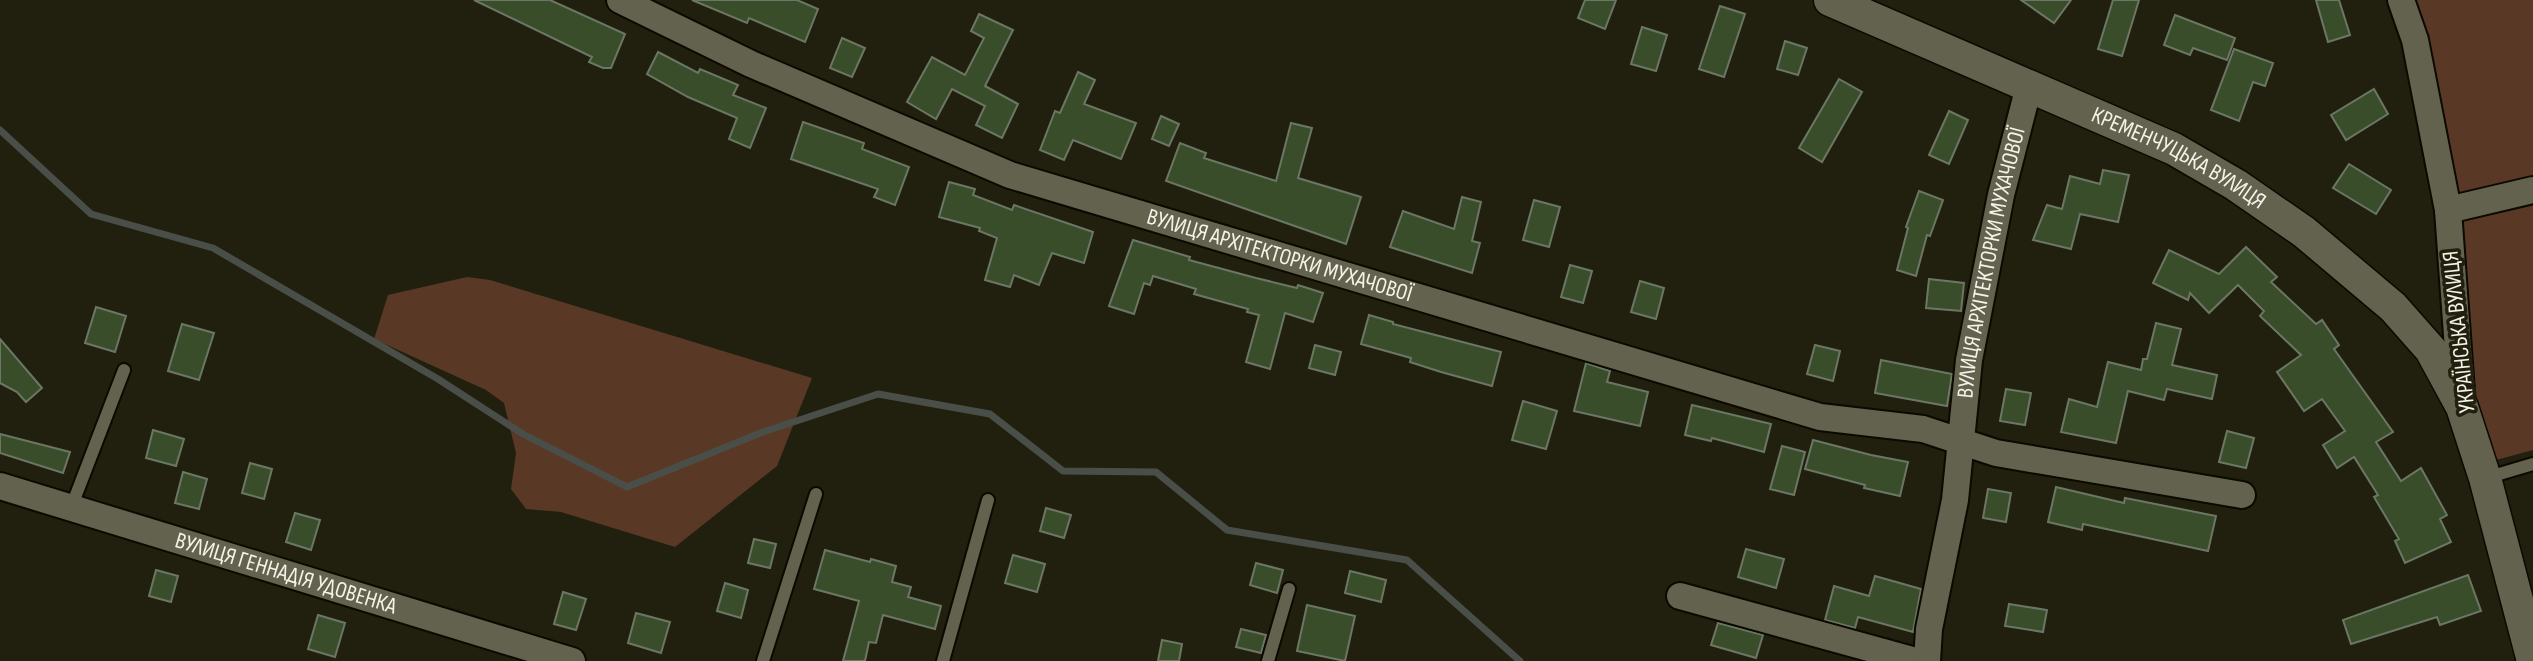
<svg xmlns="http://www.w3.org/2000/svg" width="2533" height="661" viewBox="0 0 2533 661" font-family="'Sofia Sans Condensed',sans-serif">
<style>
.green{fill:#5a3826}
.lines{fill:none;stroke-linecap:round;stroke-linejoin:round}
.stream{stroke:#494f48;stroke-width:7}
.building{fill:#394d2b;stroke:#6b7764;stroke-width:2}
.service-casing{stroke:#0b0900;stroke-width:16}
.minor-casing{stroke:#0b0900;stroke-width:30}
.tertiary-casing{stroke:#0b0900;stroke-width:35}
.service{stroke:#63624e;stroke-width:12}
.minor{stroke:#63624e;stroke-width:26}
.tertiary{stroke:#63624e;stroke-width:32}
.labels{text-anchor:middle;dominant-baseline:central;stroke-width:7;stroke-linejoin:round;paint-order:stroke}
.street-label{font-size:23px;fill:#f4f3e8;stroke:#21200e}
</style>
<rect width="100%" height="100%" fill="#21200e"/>
<g class="green">
<path d="M2411,0h122v450l-37,10 -23,-59 -12,-179 -17,-104z"/>
<path d="M467,277l23,3 322,98 -35,88 -102,81 -114,-35 -35,-3 -15,-20 5,-36 -12,-50 -18,-13 -112,-51 14,-44z"/>
</g>
<g class="lines">
<path class="stream" d="M0,130l91,84 122,34 225,131 85,55 104,53 136,-55 115,-38 112,20 73,57 93,1 71,58 180,30 113,101"/>
</g>
<g class="building">
<path d="M474,0h76l75,34 -14,34h-8l-14,-6 3,-5z"/>
<path d="M692,0h105l21,9 -13,33 -56,-24 -2,5z"/>
<path d="M1585,0h31l-11,29 -27,-11z"/>
<path d="M2021,0h50l-17,23z"/>
<path d="M2113,0h26l-17,56 -24,-7z"/>
<path d="M2316,0h23l11,35 -22,7z"/>
<path d="M1720,6l25,8 -21,63 -25,-8z"/>
<path d="M979,14l34,16 -28,56 33,18 -16,34 -26,-13 9,-19 -33,-17 -16,30 -29,-17 25,-45 33,18 19,-37 -13,-7z"/>
<path d="M2175,15l60,23 -8,22 -34,-12 -3,7 -26,-10z"/>
<path d="M1642,27l25,8 -11,36 -25,-7z"/>
<path d="M842,38l23,10 -13,29 -22,-9z"/>
<path d="M1785,41l22,7 -9,27 -21,-6z"/>
<path d="M2234,49l39,14 -8,23 -12,-4 -14,39 -28,-11z"/>
<path d="M658,52l40,21 2,-4 38,16 -5,10 33,13 -16,40 -21,-9 8,-21 -49,-21 -41,-23z"/>
<path d="M1078,72l17,8 -11,24 52,19 -15,36 -48,-19 -9,20 -24,-10 15,-39 5,2z"/>
<path d="M1839,79l23,13 -40,70 -23,-14z"/>
<path d="M2374,89l14,25 -42,26 -15,-25z"/>
<path d="M1949,111l19,9 -19,44 -20,-9z"/>
<path d="M1161,116l18,8 -10,22 -17,-7z"/>
<path d="M803,122l61,21 -2,6 47,18 -14,38 -21,-8 4,-8 -87,-30z"/>
<path d="M1291,123l21,5 -14,50 63,19 -15,47 -180,-63 14,-38 26,10 -2,5 72,23z"/>
<path d="M2349,164l42,26 -15,24 -43,-26z"/>
<path d="M2103,170l26,5 -11,47 -38,-8 -9,35 -38,-9 14,-35 15,4 8,-33 30,8z"/>
<path d="M949,182l26,7 -2,6 39,15 2,-5 79,27 -9,31 -32,-10 -13,32 -25,-10 -4,12 -25,-7 12,-42 -18,-7 1,-3 -41,-11z"/>
<path d="M1919,191l24,9 -13,36 -3,-1 -11,41 -19,-6 11,-42 -2,-1z"/>
<path d="M1462,197l19,5 -9,39 8,2 -8,30 -82,-26 13,-36 51,18z"/>
<path d="M1534,200l26,7 -11,40 -26,-7z"/>
<path d="M1133,240l57,17 -1,3 67,18 41,10 1,-3 25,8 -10,29 -28,-9 -15,56 -24,-7 13,-47 -12,-3 1,-3 -54,-15 2,-5 -43,-13 -3,9 -6,-2 -10,31 -25,-8z"/>
<path d="M2246,247l31,30 -6,5 45,42 6,-4 17,25 -5,4 59,83 -17,10 25,39 20,-13 26,47 -7,4 11,23 -46,21 -10,-22 4,-2 -25,-42 4,-2 -24,-38 -17,11 -14,-23 22,-14 -23,-32 -18,12 -27,-39 24,-17 -41,-39 4,-5 -26,-26 -29,28 -19,-20 -2,7 -35,-17 16,-33 50,24z"/>
<path d="M1570,265l22,6 -9,32 -22,-6z"/>
<path d="M1929,279l35,4 -3,28 -35,-3z"/>
<path d="M1640,281l24,7 -8,31 -25,-7z"/>
<path d="M96,307l30,9 -11,36 -30,-9z"/>
<path d="M1369,315l24,7v2l108,28 -9,34 -51,-14 -31,-10 1,-4 -50,-14z"/>
<path d="M2156,323l25,6 -9,36 45,10 -5,24 -45,-10 -3,11 -36,-9 -12,52 -55,-11 8,-33 28,8 11,-45 33,8 2,-11h4z"/>
<path d="M182,324l32,9 -15,47 -31,-9z"/>
<path d="M0,339l42,49 -16,14 -9,-10 -17,-9z"/>
<path d="M1315,345l26,7 -6,23 -26,-7z"/>
<path d="M1815,345l25,6 -7,30 -26,-7z"/>
<path d="M1881,360l71,14 -5,32 -72,-13z"/>
<path d="M1586,363l24,8 -3,11 41,10 -8,34 -66,-15z"/>
<path d="M2006,389l25,4 -6,32 -25,-4z"/>
<path d="M1523,401l34,10 -11,38 -34,-9z"/>
<path d="M1692,405l79,19 -7,28 -52,-14 -1,3 -26,-6z"/>
<path d="M153,430l31,9 -8,27 -30,-8z"/>
<path d="M2227,431l27,7 -8,30 -27,-6z"/>
<path d="M0,434l70,18 -7,21 -63,-20z"/>
<path d="M1813,440l58,15 37,7 -8,34 -36,-8 1,-3 -60,-16z"/>
<path d="M1782,446l23,6 -11,43 -24,-6z"/>
<path d="M250,463l22,6 -8,30 -22,-6z"/>
<path d="M183,472l24,7 -8,30 -24,-6z"/>
<path d="M2056,487l68,16 1,-5 91,18 -8,35 -125,-27 -1,6 -34,-8z"/>
<path d="M1988,489l23,4 -5,29 -23,-4z"/>
<path d="M1046,508l25,7 -7,23 -24,-7z"/>
<path d="M295,513l25,7 -9,30 -25,-8z"/>
<path d="M754,539l22,5 -6,24 -22,-5z"/>
<path d="M1746,549l38,10 -8,29 -38,-11z"/>
<path d="M825,550l45,12 1,-3 25,7 -4,16 19,5 -3,10 33,9 -6,23 -52,-14 -7,28 -7,-1 -4,19h-22l16,-60 -45,-12z"/>
<path d="M1013,555l32,9 -8,28 -32,-9z"/>
<path d="M1256,563l27,7 -6,23 -27,-8z"/>
<path d="M156,570l22,6 -7,26 -22,-6z"/>
<path d="M1350,571l36,9 -5,22 -36,-9z"/>
<path d="M2468,575l13,36 -41,14 -3,-8 -86,27 -8,-24z"/>
<path d="M1875,576l46,13 -8,43 -55,-15 -3,11 -30,-8 9,-34 35,10z"/>
<path d="M725,583l23,7 -7,28 -24,-7z"/>
<path d="M563,592l23,7 -10,31 -22,-6z"/>
<path d="M2009,604l38,6 -4,22 -38,-6z"/>
<path d="M1307,605l48,11 -10,45 -48,-10z"/>
<path d="M636,613l34,9 -9,31 -33,-10z"/>
<path d="M318,615l27,8 -10,34 -27,-8z"/>
<path d="M1718,623l45,12 -7,23 -45,-13z"/>
<path d="M1241,629l25,6 -5,18 -25,-6z"/>
<path d="M1162,640l20,4 -3,17h-21z"/>
</g>
<g class="lines">
<defs>
<g id="service">
<path d="M2486,478l47,-14"/>
<path d="M71,508l53,-138"/>
<path d="M763,661l53,-167"/>
<path d="M943,661l45,-161"/>
<path d="M1268,661l21,-72"/>
</g>
<g id="minor">
<path id="s1" d="M620,0l131,64 259,111 810,242 103,12 73,24 246,42"/>
<path d="M2401,0l14,40 33,170 14,195"/>
<path d="M2448,210l85,-20"/>
<path id="s2" d="M0,486l572,175"/>
<path d="M1680,596l236,65"/>
<path id="s3" d="M1927,661l2,-32 26,-129 14,-140 32,-165 28,-109"/>
</g>
<g id="tertiary">
<path id="s4" d="M1830,0l344,149 62,36 68,47 89,75 38,43 31,57 23,71 48,183"/>
</g>
</defs>
<use href="#service" class="service-casing"/>
<use href="#minor" class="minor-casing"/>
<use href="#tertiary" class="tertiary-casing"/>
<use href="#service" class="service"/>
<use href="#minor" class="minor"/>
<use href="#tertiary" class="tertiary"/>
</g>
<g class="labels">
<g class="street-label">
<text stroke="none"><textPath href="#s4" startOffset="383">КРЕМЕНЧУЦЬКА ВУЛИЦЯ</textPath></text>
<text stroke="none"><textPath href="#s1" startOffset="709">ВУЛИЦЯ АРХІТЕКТОРКИ МУХАЧОВОЇ</textPath></text>
<text stroke="none"><textPath href="#s3" startOffset="404">ВУЛИЦЯ АРХІТЕКТОРКИ МУХАЧОВОЇ</textPath></text>
<text transform="translate(2459 332) rotate(-96)">УКРАЇНСЬКА ВУЛИЦЯ</text>
<text stroke="none"><textPath href="#s2" startOffset="299">ВУЛИЦЯ ГЕННАДІЯ УДОВЕНКА</textPath></text>
</g>
</g>
</svg>
